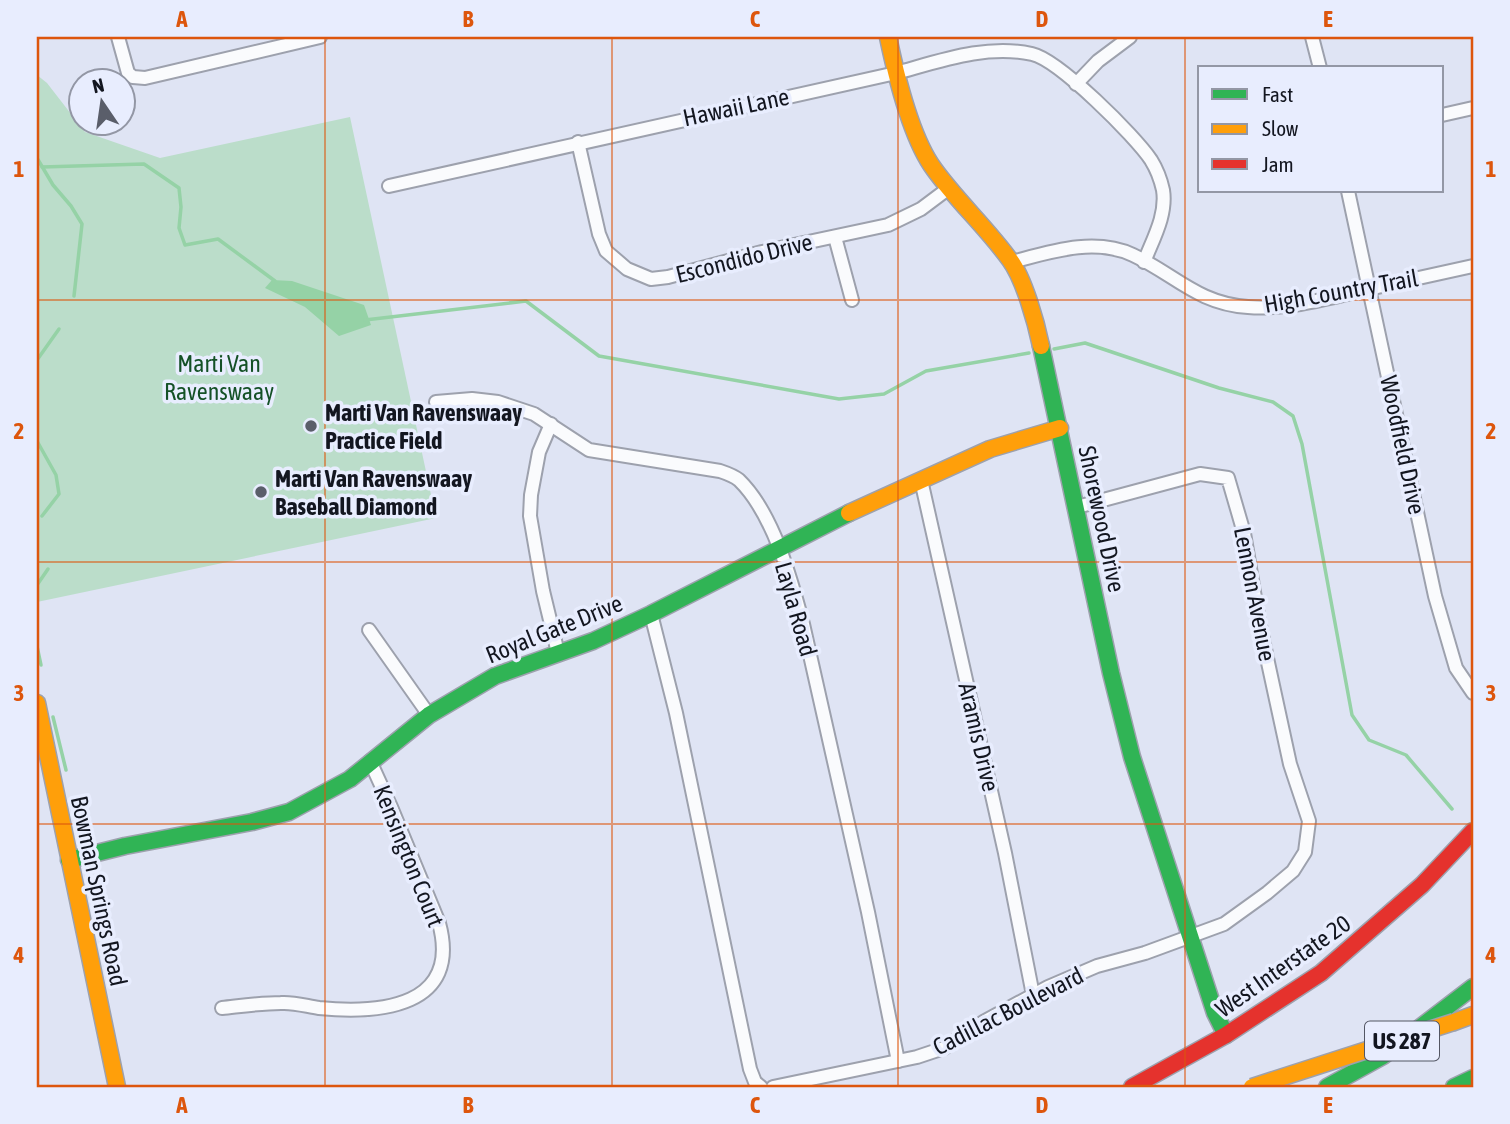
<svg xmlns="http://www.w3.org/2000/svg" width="1510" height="1124" viewBox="0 0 1510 1124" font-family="'Asap Condensed',sans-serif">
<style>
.green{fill:#bbddca}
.water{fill:#95d2a6}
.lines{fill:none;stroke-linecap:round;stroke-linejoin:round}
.stream{stroke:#95d2a6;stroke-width:3.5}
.street-casing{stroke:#9da1ad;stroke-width:16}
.fast-casing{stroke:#9da1ad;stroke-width:19}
.slow-casing{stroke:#9da1ad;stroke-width:19}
.jam-casing{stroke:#9da1ad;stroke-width:19}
.street{stroke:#fafbfd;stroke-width:12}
.fast{stroke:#30b455;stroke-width:16}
.slow{stroke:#ff9f0a;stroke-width:16}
.jam{stroke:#e5322d;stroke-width:16}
.slow-bridge-casing{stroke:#9da1ad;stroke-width:19;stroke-linecap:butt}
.slow-bridge{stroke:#ff9f0a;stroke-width:16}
.grid{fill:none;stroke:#dd560d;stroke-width:2;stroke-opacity:0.55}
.poi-dot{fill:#5a5e6a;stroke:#e8edfe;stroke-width:2.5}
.labels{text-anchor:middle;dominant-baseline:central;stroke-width:7;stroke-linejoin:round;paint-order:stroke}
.shield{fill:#e8edfe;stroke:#535663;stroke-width:2}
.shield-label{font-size:23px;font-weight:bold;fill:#131620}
.street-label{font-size:24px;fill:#131620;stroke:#e8edfe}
.park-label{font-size:24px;fill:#145126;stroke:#e8edfe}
.poi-label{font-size:24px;font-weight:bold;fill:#131620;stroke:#e8edfe;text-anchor:start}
.neatline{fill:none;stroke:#dd560d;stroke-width:2.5}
.grid-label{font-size:23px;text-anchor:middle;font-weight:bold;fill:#dd560d}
</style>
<rect width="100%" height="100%" fill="#dfe4f4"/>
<path class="green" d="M37,75l10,8 38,49 75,26 190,-41 86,401 -399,84z"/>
<path class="water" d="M272,280l20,1 72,24 7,20 -32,11 -34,-29 -40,-19z"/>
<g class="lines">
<g class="stream">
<path d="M37,158l16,27 18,21 11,18 -8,72"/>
<path d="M42,167l102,-3 35,24 2,19 -2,21 6,17 33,-6 57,42"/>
<path d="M365,320l161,-19 73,55 240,43 45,-5 42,-23 103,-18"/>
<path d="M1054,349l31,-6 134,45 54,14 20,14 9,28 50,271 17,25 37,15 46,54"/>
<path d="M37,360l22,-31"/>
<path d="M37,441l19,34 3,19 -17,22"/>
<path d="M37,585l11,-16"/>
<path d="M37,646l4,19"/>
<path d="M53,717l13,53"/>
</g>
<defs>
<g id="street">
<path d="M118,37l10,36 5,4 12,1 175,-41"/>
<path d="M1312,37l8,31"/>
<path d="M1076,84l22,-23 32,-24"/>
<path d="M1442,115l31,-7"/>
<path d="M578,142l21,92 7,17 21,18 24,10 17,-2 94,-25 126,-27 33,-16 28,-21"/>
<path d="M389,186l507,-113c44,-12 90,-29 136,-19 27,6 103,82 119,106 5,8 10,21 12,30 4,25 -10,49 -19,72"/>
<path d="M1348,191l87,405 21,72 17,25"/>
<path d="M835,237l17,63"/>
<path d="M1012,262c38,-10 82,-25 121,-7 41,19 65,49 115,52 38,3 78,-8 116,-17 36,-8 73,-16 109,-24"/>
<path d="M436,402l36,-3 26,3 36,12 55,36 131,21c6,2 14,5 19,9 34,33 52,99 64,144l65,288 30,149"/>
<path d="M551,424l-12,28 -8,43 -1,21 13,75 15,62"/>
<path d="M921,480l84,373 28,142"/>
<path d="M651,614l25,99 74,356 5,13 6,5"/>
<path d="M369,630l60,85"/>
<path d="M222,1008c19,-2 39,-5 59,-5 12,-1 25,3 38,5 61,6 143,-1 120,-85l-48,-116 -21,-46"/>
<path d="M773,1087l144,-30 27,-9 41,-27 63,-34 49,-21 48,-13 79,-29 43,-31 26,-22 12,-19 4,-31 -19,-57 -31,-143 -15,-88 -16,-55 -28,-4 -123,33"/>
</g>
<g id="fast">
<path d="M1041,346l70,327 21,84 83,256 11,22"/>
<path d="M69,860l56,-14 127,-24 37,-10 61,-33 79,-64 66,-39 98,-35 58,-27 198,-101"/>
<path d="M1327,1087l56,-31 90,-69"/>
<path d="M1454,1087l19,-9"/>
</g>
<g id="slow">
<path d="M888,37c8,38 23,101 46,132 23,32 53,59 76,91 14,19 26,62 31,86"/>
<path d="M849,513l141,-64 70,-21"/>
<path d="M37,703l80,384"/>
<path d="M1454,1022l19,-7"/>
</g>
<path id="jam" d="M1132,1087l94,-52 95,-62 101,-88 51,-54"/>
</defs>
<use href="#street" class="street-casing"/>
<use href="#fast" class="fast-casing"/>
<use href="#slow" class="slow-casing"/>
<use href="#jam" class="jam-casing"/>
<use href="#street" class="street"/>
<use href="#fast" class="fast"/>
<use href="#slow" class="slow"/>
<use href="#jam" class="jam"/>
<defs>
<path id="slow-bridge" d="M1252,1087l202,-65"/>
</defs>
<use href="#slow-bridge" class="slow-bridge-casing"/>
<use href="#slow-bridge" class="slow-bridge"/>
</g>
<path class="grid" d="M325,37v1050M612,37v1050M898,37v1050M1185,37v1050M37,300h1436M37,562h1436M37,824h1436"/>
<g class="poi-dot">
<circle cx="311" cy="426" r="7"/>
<circle cx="261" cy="492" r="7"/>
</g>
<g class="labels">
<rect class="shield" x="1365" y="1021.5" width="74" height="39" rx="5"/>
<g class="shield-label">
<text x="1402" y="1041">US 287</text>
</g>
<g class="street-label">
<text transform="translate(736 107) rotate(-12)">Hawaii Lane</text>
<text transform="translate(744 258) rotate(-14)">Escondido Drive</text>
<text transform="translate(1341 291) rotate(-10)">High Country Trail</text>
<text transform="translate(1403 445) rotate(78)">Woodfield Drive</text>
<text transform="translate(1102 519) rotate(78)">Shorewood Drive</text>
<text transform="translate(1255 594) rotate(79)">Lennon Avenue</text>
<text transform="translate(796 609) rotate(74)">Layla Road</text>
<text transform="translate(554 629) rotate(-22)">Royal Gate Drive</text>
<text transform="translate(979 737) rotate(77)">Aramis Drive</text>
<text transform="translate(409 856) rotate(68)">Kensington Court</text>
<text transform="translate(99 891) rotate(78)">Bowman Springs Road</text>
<text transform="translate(1283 966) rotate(-35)">West Interstate 20</text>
<text transform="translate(1008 1011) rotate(-27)">Cadillac Boulevard</text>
</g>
<g class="park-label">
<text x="219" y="363">Marti Van<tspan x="219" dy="28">Ravenswaay</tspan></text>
</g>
<g class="poi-label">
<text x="325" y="412">Marti Van Ravenswaay<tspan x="325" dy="28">Practice Field</tspan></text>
<text x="275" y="478">Marti Van Ravenswaay<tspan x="275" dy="28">Baseball Diamond</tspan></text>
</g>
</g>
<rect width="1510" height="1124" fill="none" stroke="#e8edfe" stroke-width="77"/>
<rect x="1198" y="66" width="245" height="126" fill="#e8edfe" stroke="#9397a5" stroke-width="2"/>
<rect x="1212" y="89" width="35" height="10" fill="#30b455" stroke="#9397a5" stroke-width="2"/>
<text x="1262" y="102" font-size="21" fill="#131620">Fast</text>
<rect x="1212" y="124" width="35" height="10" fill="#ff9f0a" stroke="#9397a5" stroke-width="2"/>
<text x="1262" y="136" font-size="21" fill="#131620">Slow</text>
<rect x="1212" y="159" width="35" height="10" fill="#e5322d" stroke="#9397a5" stroke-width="2"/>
<text x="1262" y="172" font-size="21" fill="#131620">Jam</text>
<g transform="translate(102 102) rotate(347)"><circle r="33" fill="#e8edfe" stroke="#9397a5" stroke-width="2"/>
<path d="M0-5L12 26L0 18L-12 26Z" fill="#5a5e6a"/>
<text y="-10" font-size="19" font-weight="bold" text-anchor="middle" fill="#131620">N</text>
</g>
<rect x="38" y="38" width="1434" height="1048" class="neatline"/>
<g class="grid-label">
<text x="182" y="27">A</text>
<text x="468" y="27">B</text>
<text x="755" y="27">C</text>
<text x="1042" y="27">D</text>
<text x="1328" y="27">E</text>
<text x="19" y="177">1</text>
<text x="1491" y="177">1</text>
<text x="19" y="439">2</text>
<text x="1491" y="439">2</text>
<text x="19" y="701">3</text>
<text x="1491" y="701">3</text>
<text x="19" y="963">4</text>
<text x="1491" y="963">4</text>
<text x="182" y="1113">A</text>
<text x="468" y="1113">B</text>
<text x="755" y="1113">C</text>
<text x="1042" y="1113">D</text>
<text x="1328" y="1113">E</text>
</g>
</svg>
